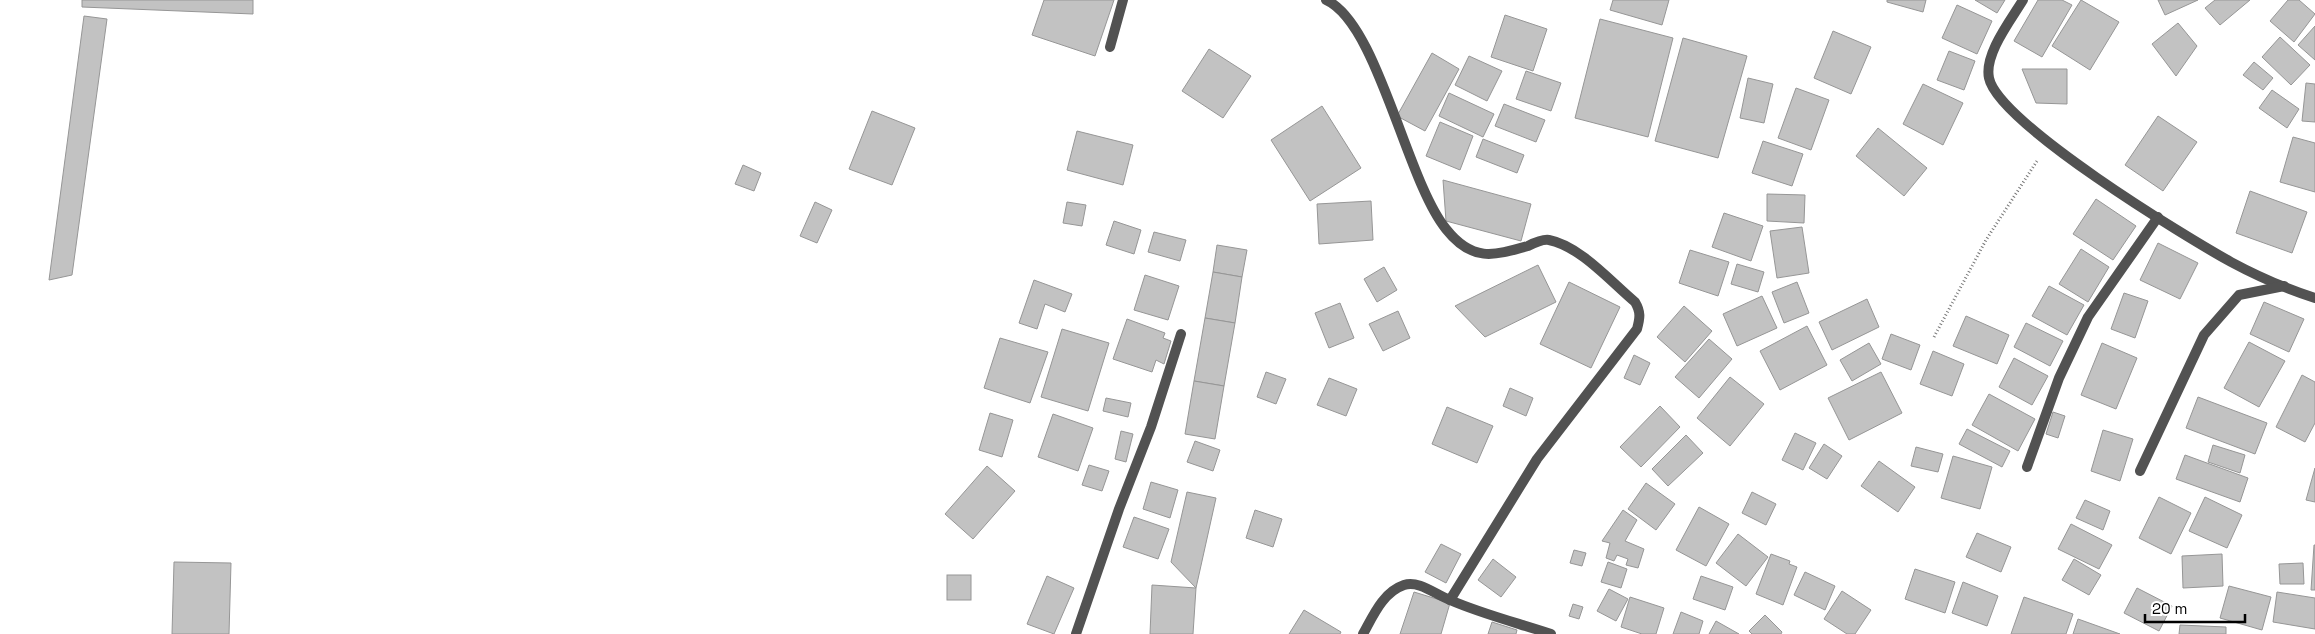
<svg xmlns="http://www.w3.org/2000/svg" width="2315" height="634" viewBox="0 0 2315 634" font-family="'Space Grotesk',sans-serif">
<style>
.building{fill:#c2c2c2;stroke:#969696}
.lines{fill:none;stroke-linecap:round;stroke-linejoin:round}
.path{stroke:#747474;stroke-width:3;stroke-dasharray:1 2.5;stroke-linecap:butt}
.minor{stroke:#525252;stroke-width:10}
</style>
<rect width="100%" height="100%" fill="#fff"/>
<g class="building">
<path d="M82,0h171v14l-171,-7z"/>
<path d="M1044,0h70l-19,56 -63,-21z"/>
<path d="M1613,0h56l-7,25 -52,-15z"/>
<path d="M1887,0h39l-3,12 -36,-10z"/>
<path d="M1975,0h30l-8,13z"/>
<path d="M2038,0h24l10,5 -30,52 -28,-16z"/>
<path d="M2081,0l38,22 -29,48 -38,-24z"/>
<path d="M2158,0h40l-33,15z"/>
<path d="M2215,0h35l-30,25 -15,-17z"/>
<path d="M2288,0h11l16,14 -21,28 -24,-21z"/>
<path d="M1957,5l35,16 -15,33 -35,-16z"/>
<path d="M1505,15l42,14 -14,42 -42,-14z"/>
<path d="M84,16l23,3 -35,256 -23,5z"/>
<path d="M1600,19l73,19 -25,99 -73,-19z"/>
<path d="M2178,23l19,23 -21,30 -24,-32z"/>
<path d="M2315,26v34l-17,-15z"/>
<path d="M1833,31l38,16 -20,47 -37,-16z"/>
<path d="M2280,37l30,28 -19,20 -29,-28z"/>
<path d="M1683,38l64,18 -29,102 -63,-17z"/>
<path d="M1209,49l42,27 -28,42 -41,-27z"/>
<path d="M1949,51l26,10 -11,29 -27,-10z"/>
<path d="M1432,53l27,16 -34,62 -28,-15z"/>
<path d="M1469,56l33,15 -15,30 -32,-16z"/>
<path d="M2254,62l19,16 -10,12 -20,-15z"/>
<path d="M2022,69h45v35l-31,-1z"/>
<path d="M1526,71l35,12 -10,28 -35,-12z"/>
<path d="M1748,78l25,6 -9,39 -24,-5z"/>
<path d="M2306,83l9,1v38l-13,-1z"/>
<path d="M1923,84l40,19 -20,42 -40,-21z"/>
<path d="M1796,88l33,12 -18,50 -33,-12z"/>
<path d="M2272,90l27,19 -12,19 -28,-20z"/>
<path d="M1449,93l45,21 -11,23 -44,-21z"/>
<path d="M1504,104l41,16 -9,22 -41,-16z"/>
<path d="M1322,106l39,62 -51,33 -39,-61z"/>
<path d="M872,111l43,17 -23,57 -43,-16z"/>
<path d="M2158,116l39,26 -34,49 -38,-26z"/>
<path d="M1440,122l33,14 -13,34 -34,-14z"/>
<path d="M1878,128l49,40 -23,28 -48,-40z"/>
<path d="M1077,131l56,14 -10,40 -56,-15z"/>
<path d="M2293,137l22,6v49l-35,-10z"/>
<path d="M1483,139l41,16 -7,18 -41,-16z"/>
<path d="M1763,141l40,13 -11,32 -40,-13z"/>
<path d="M743,165l18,8 -7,18 -19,-7z"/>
<path d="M1443,180l88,24 -10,37 -75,-20z"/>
<path d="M2250,191l57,21 -15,41 -56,-20z"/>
<path d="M1767,194l38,1 -1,28 -37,-2z"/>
<path d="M2096,199l40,27 -23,34 -40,-26z"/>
<path d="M1371,201l2,39 -54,4 -2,-40z"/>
<path d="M815,202l17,8 -15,33 -17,-7z"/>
<path d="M1067,202l19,3 -4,21 -19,-3z"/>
<path d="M1724,213l39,13 -12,35 -39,-14z"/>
<path d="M1114,221l27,9 -7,24 -28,-9z"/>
<path d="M1802,227l7,46 -32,5 -7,-47z"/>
<path d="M1154,232l32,8 -6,21 -32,-9z"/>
<path d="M2158,243l40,20 -18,36 -40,-19z"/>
<path d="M1217,245l30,5 -5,27 -29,-5z"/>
<path d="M2081,249l28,18 -21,35 -29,-18z"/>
<path d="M1690,250l39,12 -11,34 -39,-13z"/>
<path d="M1737,264l27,8 -6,20 -27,-8z"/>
<path d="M1538,265l18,37 -71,35 -30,-31z"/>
<path d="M1384,267l13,23 -20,12 -13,-23z"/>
<path d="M1213,272l29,5 -7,46 -30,-5z"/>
<path d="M1145,275l34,11 -11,34 -34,-10z"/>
<path d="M1034,280l38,14 -7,18 -20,-8 -8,25 -18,-6z"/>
<path d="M1569,282l51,25 -29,61 -51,-24z"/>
<path d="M1797,282l12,31 -25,10 -12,-31z"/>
<path d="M2049,286l35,19 -17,30 -35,-19z"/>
<path d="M2124,293l24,8 -13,37 -24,-9z"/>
<path d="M1762,296l15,32 -40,18 -14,-32z"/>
<path d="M1867,299l12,28 -47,23 -13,-28z"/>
<path d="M2264,302l40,17 -15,33 -39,-18z"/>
<path d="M1340,303l14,35 -25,10 -14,-35z"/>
<path d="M1684,306l28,25 -27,31 -28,-25z"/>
<path d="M1398,311l12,27 -27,13 -14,-27z"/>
<path d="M1966,316l43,19 -12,29 -44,-18z"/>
<path d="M1205,318l30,5 -11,63 -30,-5z"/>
<path d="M1127,319l38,14 -2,5 8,3 -7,23 -8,-4 -4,12 -39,-13z"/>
<path d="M2026,323l37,18 -13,25 -36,-19z"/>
<path d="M1807,326l20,39 -47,25 -20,-39z"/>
<path d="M1062,329l47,14 -21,68 -47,-14z"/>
<path d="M1891,334l29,11 -9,25 -29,-11z"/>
<path d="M1000,338l48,14 -18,51 -46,-15z"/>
<path d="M1709,339l23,20 -33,39 -24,-21z"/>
<path d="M2249,342l36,19 -26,46 -35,-19z"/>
<path d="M1869,343l12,21 -29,17 -12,-21z"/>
<path d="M2102,343l35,15 -21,51 -35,-14z"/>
<path d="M1933,351l31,13 -12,32 -32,-12z"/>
<path d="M1634,355l16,8 -10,22 -16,-7z"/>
<path d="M2014,358l34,18 -16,29 -33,-18z"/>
<path d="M1266,372l20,7 -10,25 -19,-7z"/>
<path d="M1881,372l21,41 -53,27 -21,-42z"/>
<path d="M2302,375l13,7v41l-10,19 -29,-15z"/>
<path d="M1730,377l34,27 -34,42 -33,-28z"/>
<path d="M1329,378l28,11 -11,27 -29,-11z"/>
<path d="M1194,381l30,5 -9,53 -30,-5z"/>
<path d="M1510,388l23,10 -7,18 -23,-10z"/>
<path d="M1989,394l46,25 -17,32 -46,-26z"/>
<path d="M2198,397l69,26 -12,31 -69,-26z"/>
<path d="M1106,398l25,5 -3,14 -25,-6z"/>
<path d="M1660,406l20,21 -39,40 -21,-20z"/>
<path d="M1447,407l46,19 -16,37 -45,-19z"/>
<path d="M2053,412l12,4 -7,22 -12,-4z"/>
<path d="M990,413l23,7 -11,37 -23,-7z"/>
<path d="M1053,414l40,14 -15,43 -40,-14z"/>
<path d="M1967,429l43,22 -8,16 -43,-23z"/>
<path d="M2103,430l30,9 -13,42 -29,-10z"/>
<path d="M1121,431l12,3 -7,28 -11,-3z"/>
<path d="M1795,433l21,10 -13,27 -21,-10z"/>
<path d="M1686,435l17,18 -35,33 -16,-17z"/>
<path d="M1195,441l25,9 -7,21 -26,-9z"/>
<path d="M1824,444l18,12 -15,23 -18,-11z"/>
<path d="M2213,445l32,10 -5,18 -32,-11z"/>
<path d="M1916,447l27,7 -5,18 -27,-6z"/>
<path d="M2185,455l63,23 -8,24 -64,-23z"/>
<path d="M1953,456l39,11 -12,42 -39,-11z"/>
<path d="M1879,461l36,26 -17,25 -37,-26z"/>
<path d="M1089,465l20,6 -7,20 -20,-6z"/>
<path d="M987,466l28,25 -42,48 -28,-25z"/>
<path d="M2315,468v34l-9,-2z"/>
<path d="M1151,482l27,8 -8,28 -27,-9z"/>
<path d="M1646,483l29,21 -19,26 -28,-21z"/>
<path d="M1187,492l29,6 -20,90 -25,-26z"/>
<path d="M1752,492l24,12 -10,21 -24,-12z"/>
<path d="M2159,497l32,16 -20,41 -32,-16z"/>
<path d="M2205,497l37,18 -15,33 -38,-17z"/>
<path d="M2085,500l25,11 -7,19 -27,-12z"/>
<path d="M1699,507l30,17 -23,42 -30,-16z"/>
<path d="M1255,510l27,9 -9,28 -27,-9z"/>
<path d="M1623,510l14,10 -12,21 19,8 -6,19 -12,-3 2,-6 -11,-4 -3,6 -8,-3 4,-15 -8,-2z"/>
<path d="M1134,517l35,12 -11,30 -35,-12z"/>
<path d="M2071,524l41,21 -13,24 -41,-20z"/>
<path d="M1977,533l34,14 -10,25 -35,-15z"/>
<path d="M1738,534l30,23 -22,29 -30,-23z"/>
<path d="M1441,544l20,10 -15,29 -21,-11z"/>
<path d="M2314,545h1v45h-4z"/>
<path d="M1574,550l12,3 -4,13 -12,-3z"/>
<path d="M1771,554l19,7 -1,3 8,3 -14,38 -27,-11z"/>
<path d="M2222,554l1,32 -40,2 -1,-32z"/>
<path d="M1493,559l23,18 -15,20 -23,-17z"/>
<path d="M2074,559l27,16 -12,20 -27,-15z"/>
<path d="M174,562l57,1 -2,71h-57z"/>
<path d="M1608,562l19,7 -6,19 -20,-6z"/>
<path d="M2303,563l1,21h-24l-1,-20z"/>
<path d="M1915,569l40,13 -10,31 -40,-14z"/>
<path d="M1805,572l30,14 -10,24 -31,-15z"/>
<rect x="947" y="575" width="24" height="25"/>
<path d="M1047,576l27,12 -20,46 -27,-10z"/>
<path d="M1701,576l32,11 -8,23 -32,-11z"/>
<path d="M1963,582l35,14 -11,30 -35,-13z"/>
<path d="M1152,585l44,3 -3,46h-43z"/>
<path d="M2229,586l42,11 -9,33 -42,-12z"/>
<path d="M2137,588l35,18 -13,25 -35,-18z"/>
<path d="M1609,589l19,10 -12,22 -19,-10z"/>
<path d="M1842,591l29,19 -16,24h-8l-23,-15z"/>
<path d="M1414,592l36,11 -9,31h-41z"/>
<path d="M2277,592l38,6v31l-42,-7z"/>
<path d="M1630,597l34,11 -8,26h-14l-21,-7z"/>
<path d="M2024,597l49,17 -7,20h-55z"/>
<path d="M1573,604l10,3 -4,12 -10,-3z"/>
<path d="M1304,610l37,22 -1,2h-51z"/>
<path d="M1681,612l22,9 -4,13h-26z"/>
<path d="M1765,615l17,17 -1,2h-29l-3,-3z"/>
<path d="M2078,619l42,15h-47z"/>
<path d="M1716,621l23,13h-30z"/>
<path d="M1492,622l25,8 -1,4h-28z"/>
<path d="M2180,625l46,2v7h-47z"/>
</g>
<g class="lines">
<path class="path" d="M1934,337l52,-97 51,-79"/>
<g class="minor">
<path d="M1326,0c52,23 80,180 120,229 26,33 47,27 82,17 6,-3 15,-7 21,-6 31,6 62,42 86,62 6,10 5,16 2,27l-100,130 -87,141"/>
<path d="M2023,0c-12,20 -39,54 -34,78 9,45 197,159 242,184 26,14 56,27 84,36"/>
<path d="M1110,47l13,-47"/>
<path d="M2027,467l32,-89 29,-61 70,-100"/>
<path d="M2140,471l64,-136 35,-40 45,-9"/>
<path d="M1076,634l43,-125 32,-82 30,-93"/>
<path d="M1363,634c10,-18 20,-42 41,-49 15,-5 32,10 46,15 32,14 68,23 101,34"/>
</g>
</g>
<path d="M2145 614v8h100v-8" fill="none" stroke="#000000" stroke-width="2.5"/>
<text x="2152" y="614" font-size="15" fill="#000000" stroke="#ffffff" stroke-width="4" paint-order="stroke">20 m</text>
</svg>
